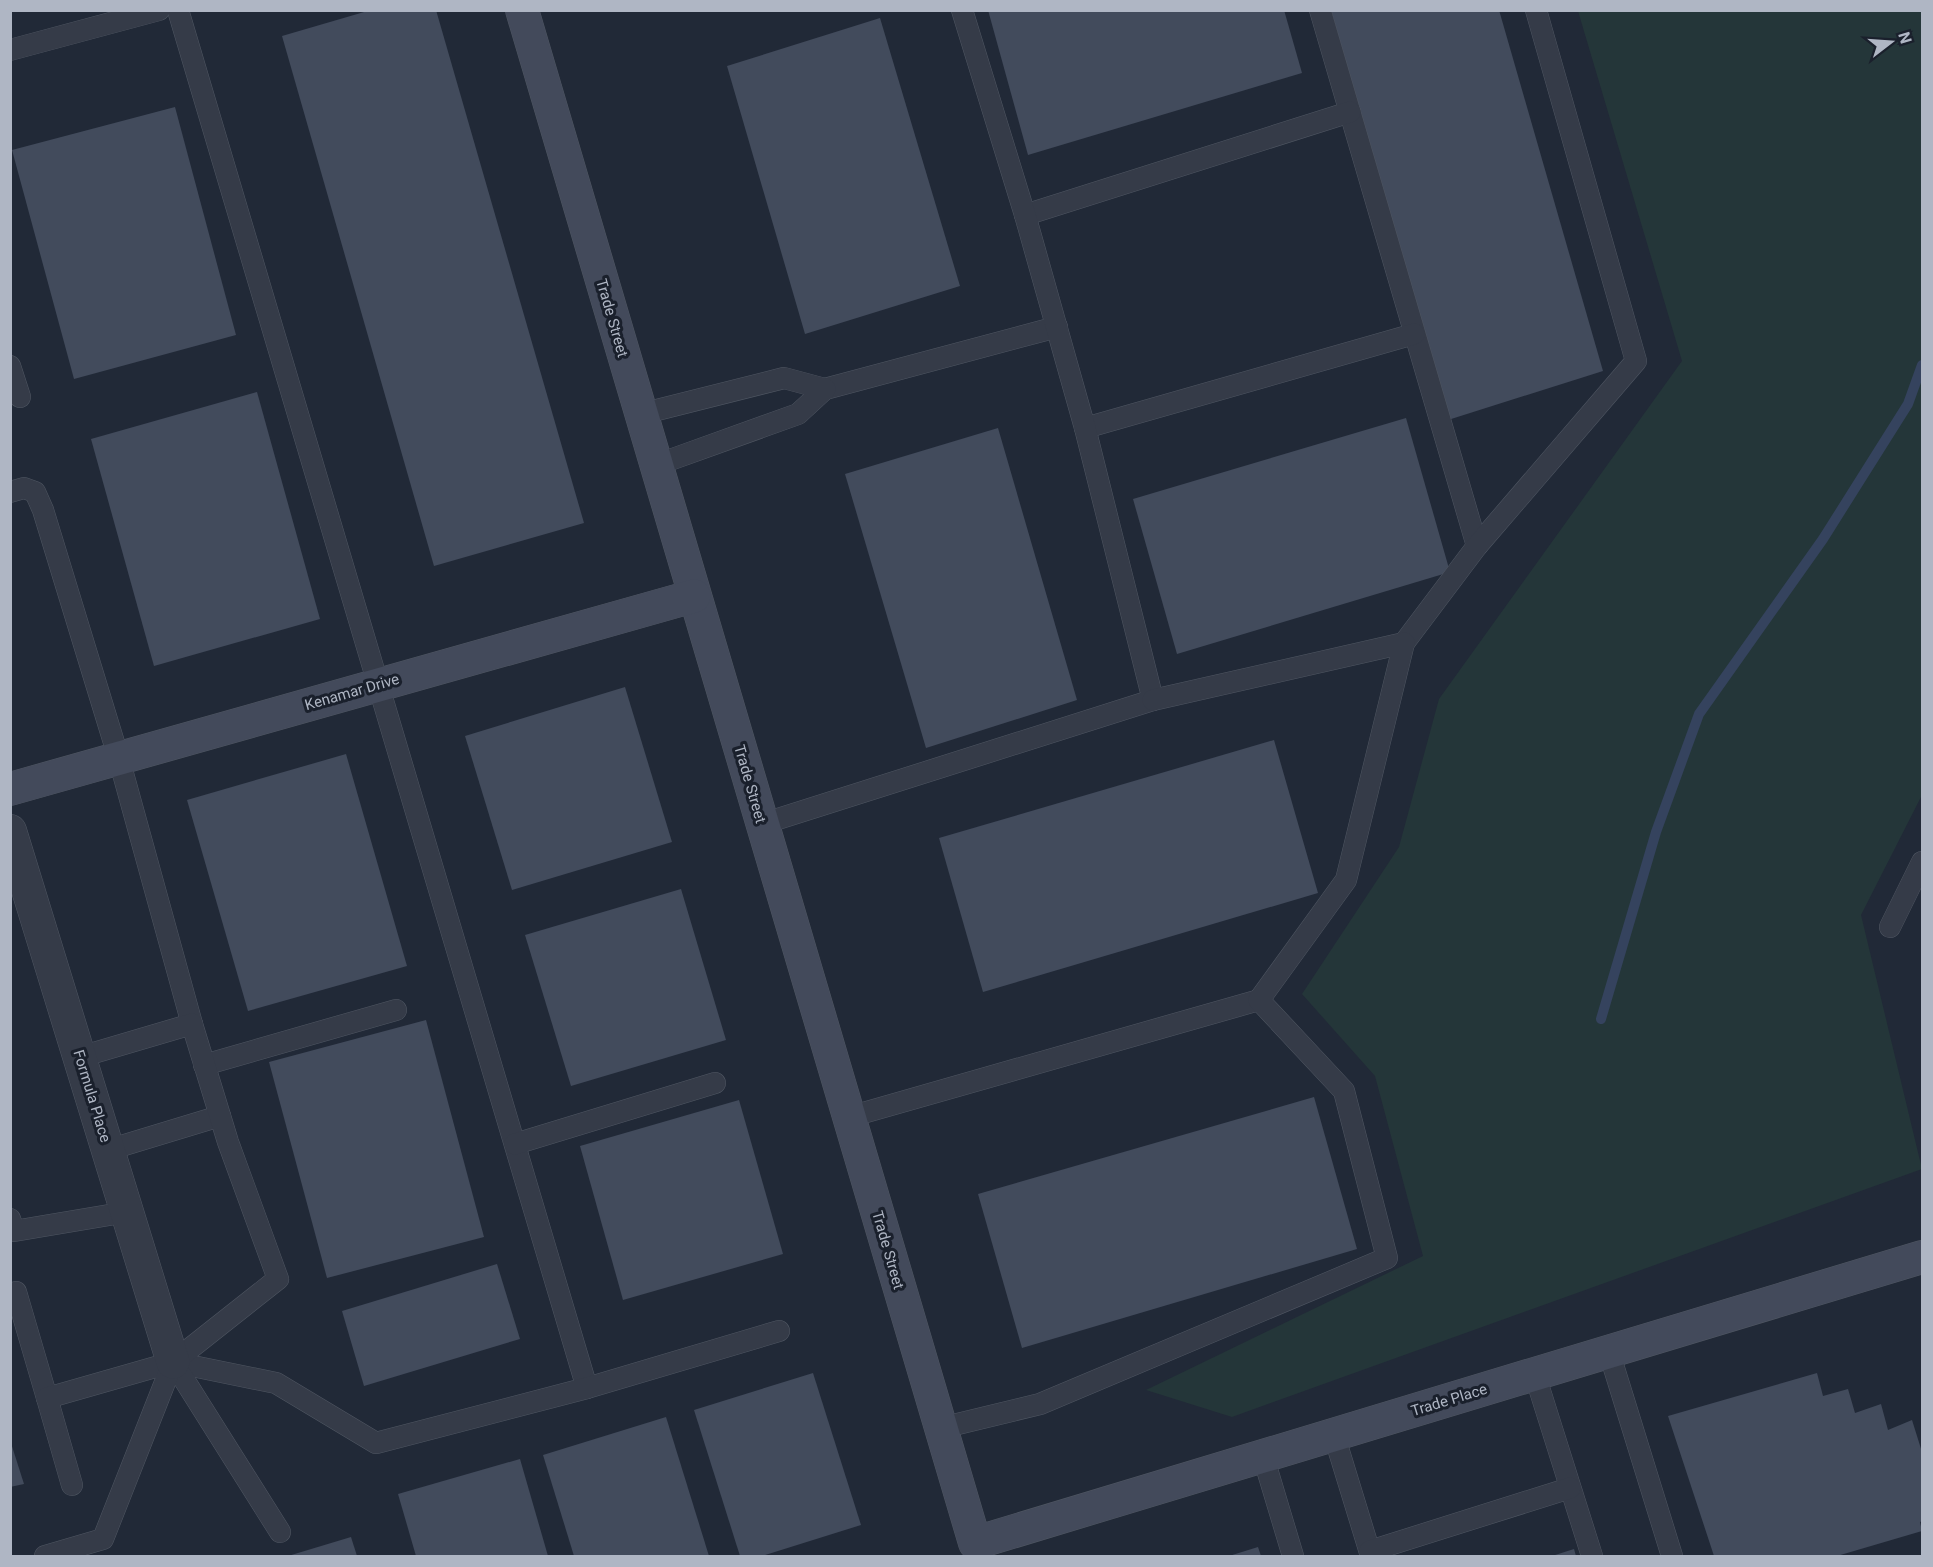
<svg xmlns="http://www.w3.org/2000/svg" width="1933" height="1567" viewBox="0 0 1933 1567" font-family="Roboto,sans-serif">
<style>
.green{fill:#243639}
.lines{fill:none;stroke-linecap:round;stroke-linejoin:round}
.stream{stroke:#35435e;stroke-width:10}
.building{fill:#424b5c}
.lane-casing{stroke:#4f5662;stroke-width:22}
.street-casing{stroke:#4f5662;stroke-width:34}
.secondary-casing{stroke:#4f5662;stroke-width:34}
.lane{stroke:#353b48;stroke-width:21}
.street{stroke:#353b48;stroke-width:33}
.secondary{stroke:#434a5b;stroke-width:33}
.labels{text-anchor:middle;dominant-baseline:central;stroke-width:6;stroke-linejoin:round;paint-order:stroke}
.street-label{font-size:15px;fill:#afb6c4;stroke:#1a202c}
</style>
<rect width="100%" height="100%" fill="#212937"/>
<path class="green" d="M1578,11h344v784l-61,120 61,254 -690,248 -86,-27 277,-134 -48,-180 -73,-82 97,-147 40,-148 243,-338z"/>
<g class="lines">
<path class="stream" d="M1601,1019l55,-187 43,-118 124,-175 85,-135 14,-39"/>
</g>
<g class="building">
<path d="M371,10h65l148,513 -150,43 -152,-530z"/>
<path d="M988,10h296l18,63 -274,82z"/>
<path d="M1331,10h168l104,361 -155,49z"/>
<path d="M880,18l80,268 -155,48 -78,-268z"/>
<path d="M175,107l61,228 -162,44 -62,-229z"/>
<path d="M257,392l63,227 -166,47 -63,-227z"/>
<path d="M1406,418l44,154 -273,82 -44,-155z"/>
<path d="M998,428l79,272 -151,48 -81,-274z"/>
<path d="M625,687l47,155 -160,48 -47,-154z"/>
<path d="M1274,740l44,153 -335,99 -44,-154z"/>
<path d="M346,754l61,212 -159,45 -61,-211z"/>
<path d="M681,889l45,151 -155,46 -46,-151z"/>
<path d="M426,1020l58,217 -157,41 -58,-216z"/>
<path d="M1314,1097l43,152 -335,99 -44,-154z"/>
<path d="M739,1100l44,154 -160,46 -43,-154z"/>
<path d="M497,1264l23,75 -156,47 -22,-75z"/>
<path d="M813,1373l48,152 -99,31h-22l-46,-146z"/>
<path d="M1817,1373l6,23 25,-7 7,24 26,-9 7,26 24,-10 10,32v69l-2,1 2,9 -85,25h-123l-46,-140z"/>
<path d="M666,1417l43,139h-135l-31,-101z"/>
<path d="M10,1440l14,44 -14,3z"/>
<path d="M520,1459l28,97h-132l-18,-62z"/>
<path d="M351,1537l6,19h-69z"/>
<path d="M1258,1547l3,9h-32z"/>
<path d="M1574,1549l2,7h-24z"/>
</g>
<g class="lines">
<defs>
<g id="lane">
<path d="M178,10l409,1378"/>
<path d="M1320,10l157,536"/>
<path d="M10,50l149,-40"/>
<path d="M1025,215l325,-103"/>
<path d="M10,366l10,31"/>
<path d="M825,389l232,-62"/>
<path d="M641,414l143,-36 41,11 -27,25 -142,51"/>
<path d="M1085,428l329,-94"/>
<path d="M10,492l14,-4 11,4 8,18 76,249 73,265"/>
<path d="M1404,643l73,-97 159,-185 -100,-351"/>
<path d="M762,824l391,-124 -68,-272 -60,-213 -63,-205"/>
<path d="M1890,927l32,-65"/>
<path d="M204,1065l192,-55"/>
<path d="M849,1117l410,-117"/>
<path d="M515,1144l200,-61"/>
<path d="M108,1150l112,-34"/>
<path d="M10,1219l4,12 113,-19"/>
<path d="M16,1292l31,106"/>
<path d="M1609,1352l63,204"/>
<path d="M173,1362l103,21 100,60 211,-55 192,-57"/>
<path d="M173,1362l107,170"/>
<path d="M1535,1375l57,181"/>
<path d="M941,1428l99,-24 347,-146 -43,-167 -85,-91 87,-120 58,-237 -251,57"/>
<path d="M1334,1435l37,121"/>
<path d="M1263,1456l30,100"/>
<path d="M72,1485l-25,-87 126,-36 105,-83 -50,-137 -36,-118 -112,33"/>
<path d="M1370,1551l200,-63"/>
<path d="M45,1556l58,-17 70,-177"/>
</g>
<path id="street" d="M10,831l163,531"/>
<g id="secondary">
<path d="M522,10l453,1533 947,-286"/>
<path d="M10,789l684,-193"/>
</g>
</defs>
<use href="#lane" class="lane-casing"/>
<use href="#street" class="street-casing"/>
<use href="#secondary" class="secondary-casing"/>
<use href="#lane" class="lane"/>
<use href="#street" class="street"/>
<use href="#secondary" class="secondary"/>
</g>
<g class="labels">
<g class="street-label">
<text transform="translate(612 318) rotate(74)">Trade Street</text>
<text transform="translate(352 692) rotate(-16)">Kenamar Drive</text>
<text transform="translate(750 784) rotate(74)">Trade Street</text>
<text transform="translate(92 1096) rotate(73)">Formula Place</text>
<text transform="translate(888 1250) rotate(74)">Trade Street</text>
<text transform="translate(1449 1400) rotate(-17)">Trade Place</text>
</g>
</g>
<rect width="1933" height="1567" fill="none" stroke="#afb6c4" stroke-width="24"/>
<g transform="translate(1891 42) rotate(73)" stroke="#1a202c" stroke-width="4.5" paint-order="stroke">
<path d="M0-4.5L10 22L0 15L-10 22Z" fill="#afb6c4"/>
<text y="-9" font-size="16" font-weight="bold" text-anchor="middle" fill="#afb6c4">N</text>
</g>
</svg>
